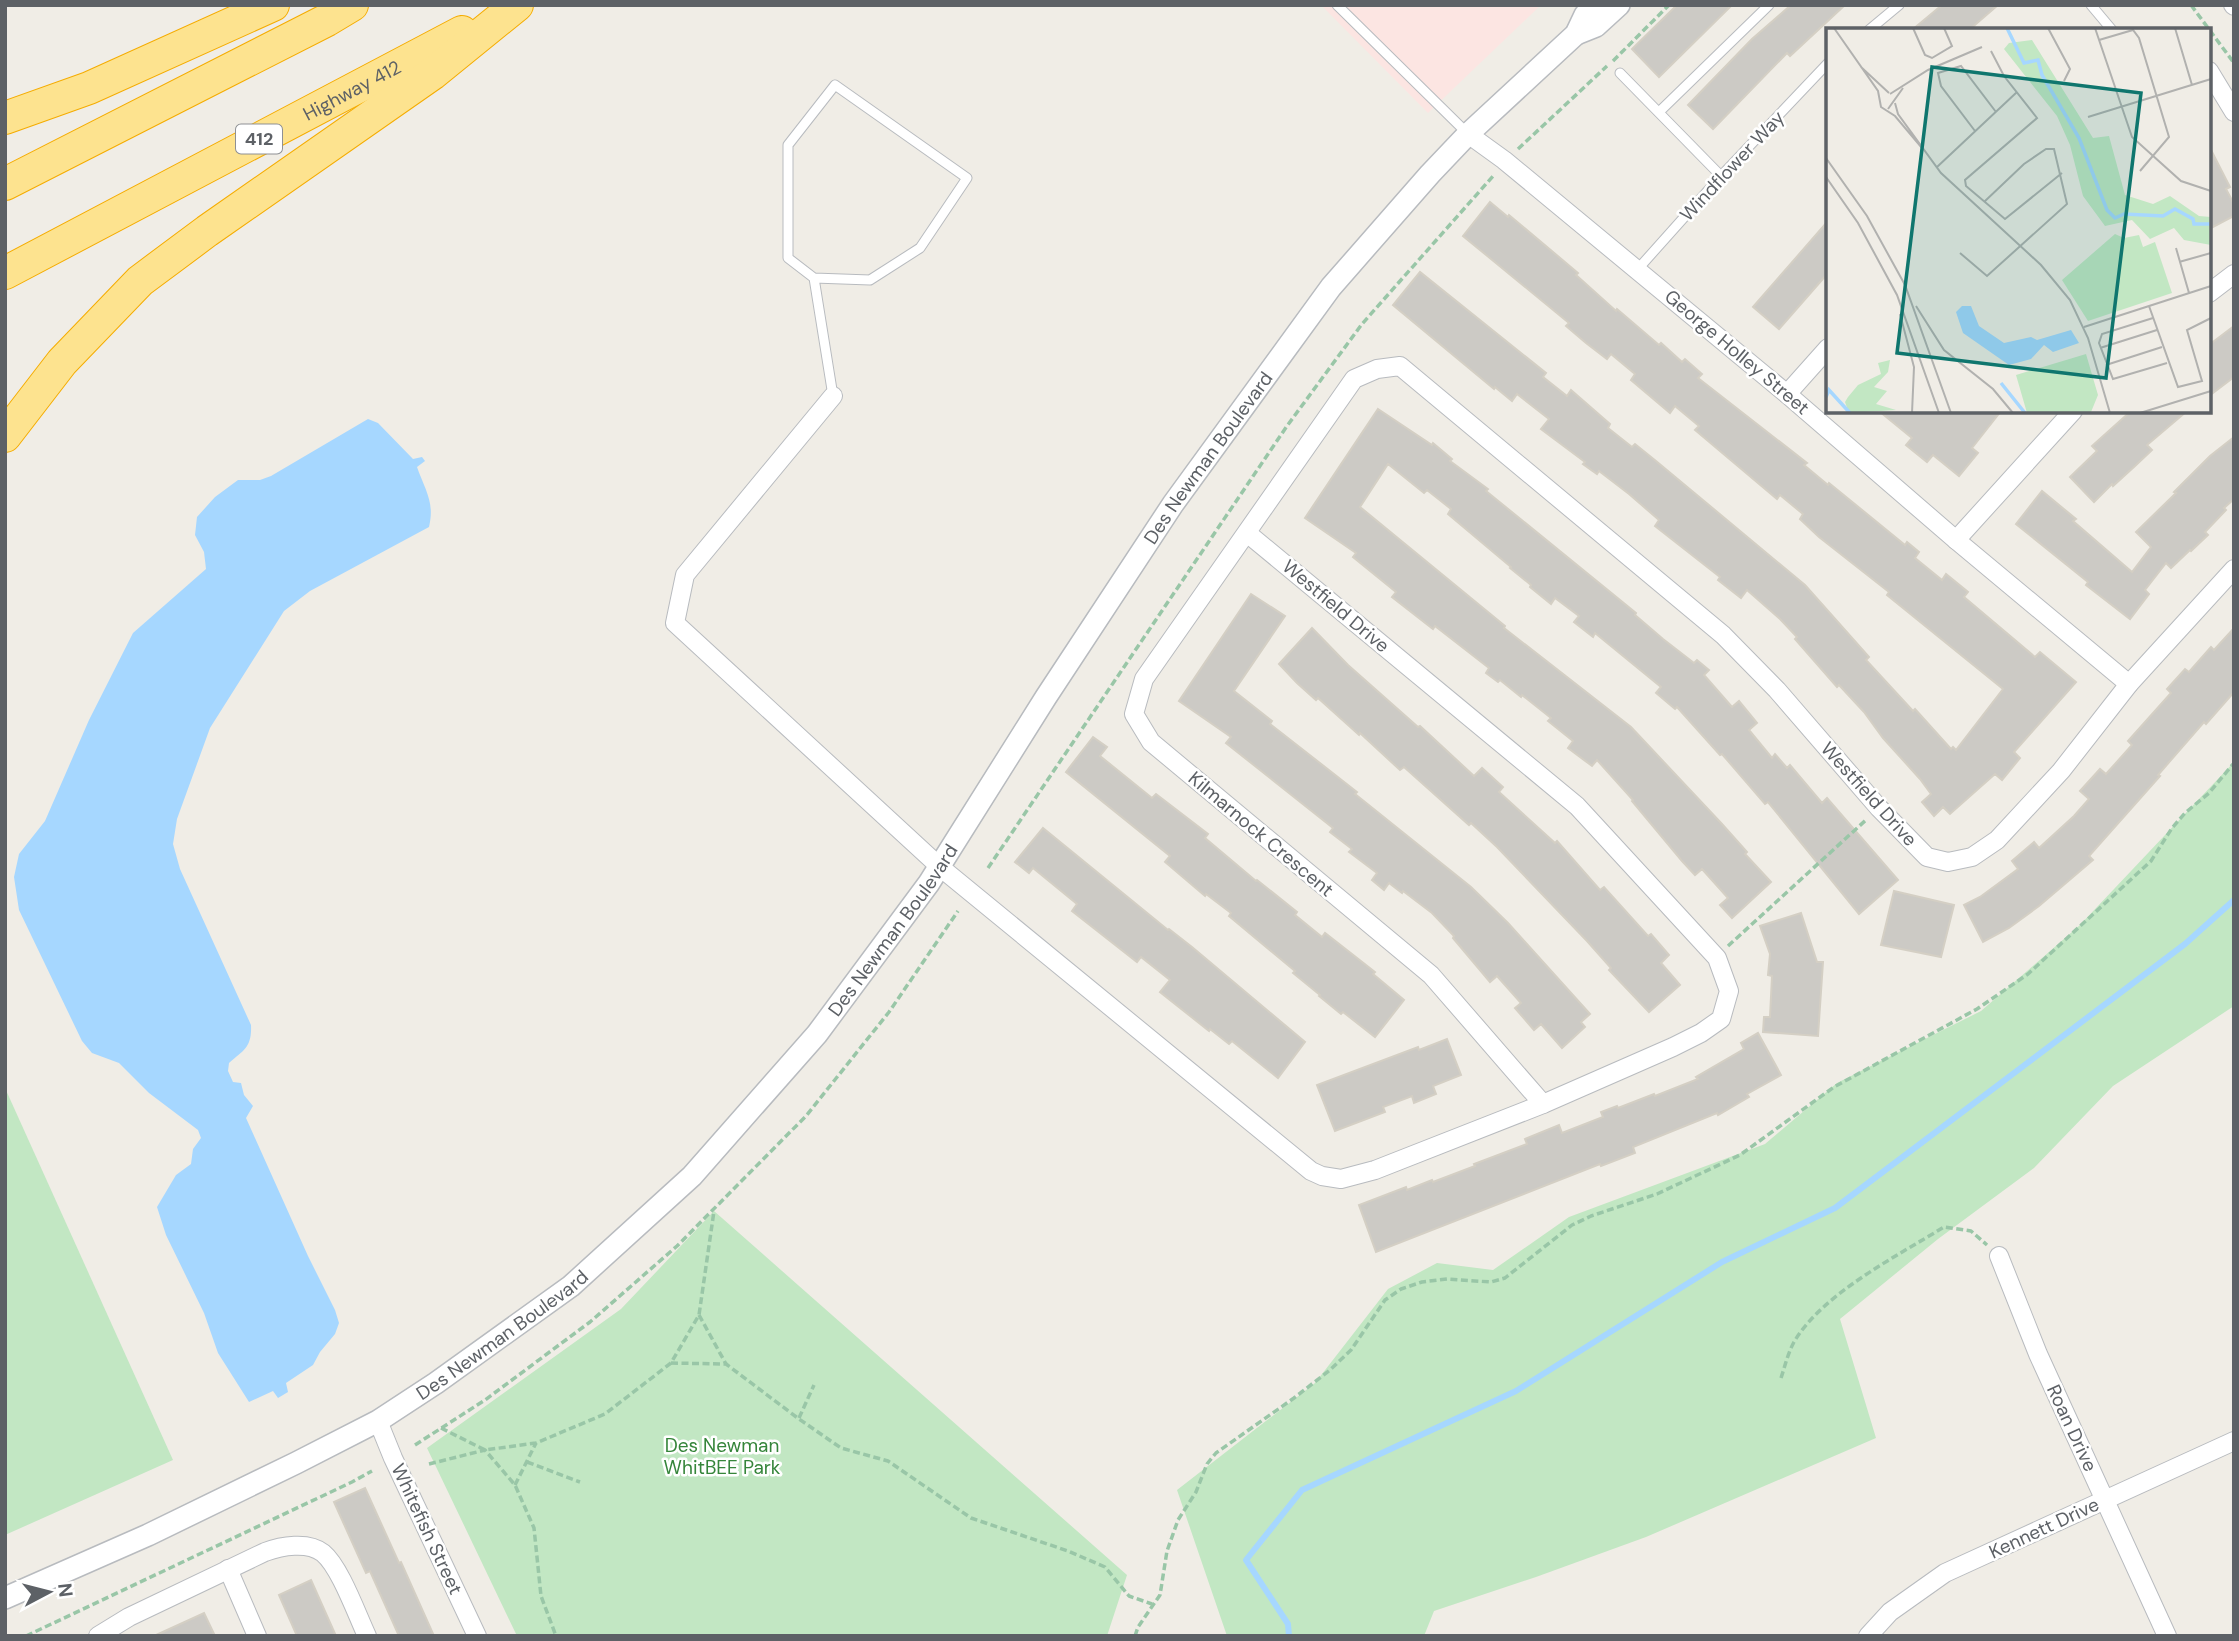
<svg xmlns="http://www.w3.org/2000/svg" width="2239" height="1641" viewBox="0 0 2239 1641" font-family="'DM Sans',sans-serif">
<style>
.medical{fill:#fce5e2}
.green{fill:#c2e7c3}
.water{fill:#a6d7ff}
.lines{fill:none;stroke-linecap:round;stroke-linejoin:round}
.stream{stroke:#a6d7ff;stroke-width:6}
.building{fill:#cccac5;stroke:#d4cfc4;stroke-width:2}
.service-casing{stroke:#b8bbbf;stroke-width:11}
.minor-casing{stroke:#b8bbbf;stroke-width:20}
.tertiary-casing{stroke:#b8bbbf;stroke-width:24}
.motorway-casing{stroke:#f5ac00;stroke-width:34}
.path{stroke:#99c6a7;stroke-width:3.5;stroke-dasharray:7 3.5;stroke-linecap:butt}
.service{stroke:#fff;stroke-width:9}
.minor{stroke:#fff;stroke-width:18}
.tertiary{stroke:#fff;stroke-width:21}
.motorway{stroke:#fde38f;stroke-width:32}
.labels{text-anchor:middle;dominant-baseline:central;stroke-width:5;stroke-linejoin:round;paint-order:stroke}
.shield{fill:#fff;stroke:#8e9094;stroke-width:2}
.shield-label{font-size:18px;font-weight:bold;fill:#5d6166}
.street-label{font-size:19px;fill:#5d6166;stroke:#fff}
.park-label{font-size:19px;fill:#35853a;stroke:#fff}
.inset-river{fill:none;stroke:#a6d7ff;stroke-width:3.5}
.inset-road{fill:none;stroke:#b1b1af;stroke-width:2}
.view{fill:#0f766e;fill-opacity:0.15;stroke:#0f766e;stroke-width:3.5}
.inset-edge{fill:none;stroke:#5d6166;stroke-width:3.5}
</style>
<rect width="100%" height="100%" fill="#f0ede6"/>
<path class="medical" d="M1321,5h220l-113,108z"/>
<g class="green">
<path d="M2234,762v244l-121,80 -79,82 -96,71 -98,80 36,119 -230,99 -110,40 -102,34 -10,25h-197l-50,-146 138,-107 73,-94 49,-26 56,7 76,-53 196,-73 72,-61 144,-72 99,-86z"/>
<path d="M5,1088l168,372 -168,75z"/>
<path d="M714,1211l413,364 -20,61h-590l-90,-188 194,-139z"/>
</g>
<path class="water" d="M368,419l10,4 35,36 9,-2 3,4 -8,6c8,23 18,35 12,60l-119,64 -26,20 -74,117 -33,91 -4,25 7,25 71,156c1,22 -7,25 -22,38l-1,8 5,11 8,1 3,12 9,11 -7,12 62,138 27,54 4,13 -4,11 -15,18 -7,13 -27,18 2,9 -10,6 -5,-7 -24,11 -31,-49 -14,-40 -38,-78 -9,-28 19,-32 15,-11 2,-15 8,-11 -3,-8 -49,-37 -30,-30 -27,-10 -10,-12 -63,-131 -5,-33 5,-23 26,-33 44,-101 44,-87 73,-64 -2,-17 -9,-17 2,-18 18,-20 23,-17h22l11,-4z"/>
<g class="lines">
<path class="stream" d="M1289,1636l-1,-12 -42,-64 56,-70 214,-99 206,-129 113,-54 350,-264 49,-44"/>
</g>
<g class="building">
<path d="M1677,5h55l-73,72 -27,-28z"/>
<path d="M1791,5h54l-55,51 -3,-3 -74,76 -25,-24 64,-66z"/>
<path d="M1942,5h56l-29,25h-57z"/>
<path d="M2209,146l21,41 -4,2 8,15v12l-25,13z"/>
<path d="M1490,202l18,15 1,-2 69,58 -2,2 40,36 1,-2 42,36 2,-2 21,19 3,-3 17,15 -4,4 109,85 -3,2 24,20 1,-2 76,62 2,-3 12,10 -4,6 27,22 4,-6 22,18 -4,5 71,60 5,-5 36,30 -62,70 6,6 -18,22 -7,-6 -45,40 -7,-7 -9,9 -12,-14 9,-8 -11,-15 -37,-41 -19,-26 -25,-27 -2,2 -42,-48 2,-2 -17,-18 -33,-29 -6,8 -23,-18 2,-3 -65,-51 4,-6 -30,-26 -30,-23 -2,3 -14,-10 2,-2 -44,-33 8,-10 -32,-25 -5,7 -17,-14 -1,2 -101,-84 27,-33 126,101 -3,4 24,19 4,-6 39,34 -2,4 24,19 3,-3 21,17 149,124 64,72 -3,3 47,51 2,-2 36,40 2,-2 3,3 47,-61 -116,-94 2,-3 -70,-55 -19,-18 3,-5 -23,-19 -3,4 -82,-69 4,-4 -24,-20 -5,7 -39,-33 4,-6 -24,-20 -4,5 -21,-16 -20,-17 3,-3 -106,-87z"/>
<path d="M1828,221v52l-49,56 -26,-22z"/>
<path d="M2234,326v51l-25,19v-51z"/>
<path d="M1378,409l54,36 1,-2 19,16 -2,2 38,28 -2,2 150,122 -1,2 28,24 31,24 3,-3 12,10 -5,5 28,32 7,-6 18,22 -8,7 23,28 3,-4 12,14 3,-3 32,38 5,-5 71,82 -39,34 -91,-112 -3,2 -43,-50 -2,1 -43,-48 -2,2 -19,-16 5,-6 -66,-54 -2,4 -19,-15 5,-6 -24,-18 -4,6 -21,-17 1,-2 -21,-17 1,-1 -63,-53 3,-5 -24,-19 -3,3 -36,-29 -28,43 145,119 -1,2 127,99 91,97 25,28 -2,2 26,28 -39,36 -12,-13 8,-7 -26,-29 -7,6 -13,-14 -50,-60 1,-1 -36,-40 -5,6 -24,-18 5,-7 -25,-20 3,-3 -29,-23 -1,2 -21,-17 -2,2 -12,-9 3,-5 -54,-42 -2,3 -41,-32 4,-5 -43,-35 3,-4 -51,-35z"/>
<path d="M1879,411h122l-29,37 6,5 -19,23 -26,-21 -6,7 -21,-17 6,-7z"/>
<path d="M2131,411h56l-40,34 5,5 -17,16 -22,20 -1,-2 -18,18 -24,-25 27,-26 -5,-5z"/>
<path d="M2234,437v62l-10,9 2,2 -21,22 3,3 -17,16 -1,-1 -19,18 -5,-5 -21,27 4,4 -19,25 -44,-34 2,-3 -72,-58 26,-33 34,28 -3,2 59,51 19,-25 -15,-15 40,-39 -2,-1 36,-36z"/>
<path d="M1251,594l34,22 -51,75 38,30 -2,3 87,68 -2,2 116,93 37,36 82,91 -9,8 4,5 -23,21 -21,-24 -7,6 -19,-22 6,-5 -24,-27 -7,6 -37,-44 1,-2 -22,-23 -29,-22 -1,2 -13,-10 -5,7 -12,-10 5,-7 -28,-21 3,-3 -22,-17 3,-4 -107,-85 5,-6 -52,-36z"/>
<path d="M1312,628l36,37 70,62 2,-1 54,50 8,-8 21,19 -4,5 56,51 2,-2 43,49 4,-3 44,49 3,-2 18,21 -8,8 19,22 -31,27 -40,-42 2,-2 -24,-27 -90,-94 -26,-24 -2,2 -65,-58 -4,3 -40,-37 -1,2 -41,-37 -2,2 -19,-17 -18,-19z"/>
<path d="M2234,628v64l-28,32 -2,-2 -46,53 2,1 -71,80 4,4 -54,46 -30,22 -26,14 -19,-37 16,-8 38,-28 -6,-8 22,-19 5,6 35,-32 15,-17 -9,-8 20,-22 6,5 26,-29 -4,-4 43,-48 -4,-4 18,-20 4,3 22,-25 3,3z"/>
<path d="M1093,737l14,10 -7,9 52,42 4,-4 52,40 -3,4 51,43 1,-1 40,32 -2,3 27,22 3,-4 27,21 23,18 -2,2 31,26 -29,37 -32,-25 -2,2 -22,-18 1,-1 -27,-22 2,-2 -66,-55 2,-3 -25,-19 -1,2 -40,-34 5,-6 -104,-84z"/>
<path d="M1043,828l125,102 1,-1 23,18 113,95 -27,36 -46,-37 -3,3 -19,-15 -1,2 -49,-39 10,-12 -29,-23 -4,5 -65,-51 5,-7 -44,-36 -4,5 -14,-11z"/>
<path d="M1894,891l60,14 -13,52 -60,-12z"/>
<path d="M1801,913l16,49h6l-5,74 -55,-4 1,-15h6l2,-41 -4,-1 2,-21 -10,-28z"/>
<path d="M1758,1033l23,42 -34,19 2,3 -31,18 -1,-2 -84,34 2,6 -34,13 -1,-2 -224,88 -17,-47 47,-18 1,3 25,-10 1,2 42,-16 -1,-2 53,-20 -2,-5 34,-14 3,8 41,-16 -2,-5 16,-6 1,2 36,-14 1,2 43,-17 -2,-2 48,-28 -3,-6z"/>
<path d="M1447,1039l14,36 -28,11 3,8 -22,9 -2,-7 -29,11 2,5 -50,19 -18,-46 101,-38 1,3z"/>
<path d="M365,1488l34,75 2,-1 33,74h-35l-29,-65 -4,2 -32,-71z"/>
<path d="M311,1580l25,56h-39l-18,-41z"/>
<path d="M204,1613l11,23h-61z"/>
</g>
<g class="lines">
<defs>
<g id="service">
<path d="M1337,5l131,129"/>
<path d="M2091,5l21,25"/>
<path d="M1869,30l30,-25"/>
<path d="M1620,73l101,103"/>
<path d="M1659,112l110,-107"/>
<path d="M1637,270l84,-94 107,-113"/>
<path d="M814,278l56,2 50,-32 47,-70 -132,-93 -47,60v113l26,20 19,118"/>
</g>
<g id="minor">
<path d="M2233,5l1,1"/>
<path d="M2209,71l25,41"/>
<path d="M1468,134l36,26 283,234 169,146 173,144"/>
<path d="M2209,293l25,-19"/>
<path d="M1787,394l41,-46"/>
<path d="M833,396l-148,179 -10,48 265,244 371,304 11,5 19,3 34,-9 168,-66 130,-57 28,-14 20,-14 8,-28 -12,-33 -140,-152 -330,-273"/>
<path d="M1956,540l117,-129"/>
<path d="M1543,1104l-112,-129 -280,-233 -17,-28 10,-35 210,-300 23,-10 23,-3 323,269 54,55 102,118 48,49 21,5 24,-5 25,-17 64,-69 68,-87 105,-115"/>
<path d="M1999,1256l39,98 129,282"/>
<path d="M378,1421l15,37 84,178"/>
<path d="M228,1569l29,67"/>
<path d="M98,1636l31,-19 136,-65c16,-6 43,-11 58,1 17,14 34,62 44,83"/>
<path d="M1868,1636l22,-24 55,-39 289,-132"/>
</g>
<g id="tertiary">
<path d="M1576,34l20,-8 23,-21"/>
<path id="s1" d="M5,1598l143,-63 148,-72 82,-42 58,-38 135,-97 121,-110 125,-142 112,-151 117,-186 127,-193 158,-217 99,-113 38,-40 108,-100 9,-19 10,-10"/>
</g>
<g id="motorway">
<path d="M5,118l84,-30 184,-83"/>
<path d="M5,184l322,-164 25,-15"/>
<path id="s2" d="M5,273l457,-241"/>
<path d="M5,436l57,-74 78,-81 67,-50 225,-157 85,-69"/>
</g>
</defs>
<use href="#service" class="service-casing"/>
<use href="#minor" class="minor-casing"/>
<use href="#tertiary" class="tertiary-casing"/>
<use href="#motorway" class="motorway-casing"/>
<g class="path">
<path d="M2191,5l43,58"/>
<path d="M1613,61l56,-56"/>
<path d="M1518,149l89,-83"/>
<path d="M988,868l299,-442 75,-102 132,-149"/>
<path d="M1728,946l139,-127"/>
<path d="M699,1315l27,49"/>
<path d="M671,1363l55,1 73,55 42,29 47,13 83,57 97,33 37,16 24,29 23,8"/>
<path d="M1781,1378c4,-12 7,-25 13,-36 28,-48 103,-86 150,-115l27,4 16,14"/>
<path d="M799,1418l15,-33"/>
<path d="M441,1428l44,22 51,-7 69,-29 66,-51 28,-48 15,-104"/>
<path d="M415,1445l70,-45 105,-78 87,-76 129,-130 83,-104 69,-101"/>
<path d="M527,1462l53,20"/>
<path d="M429,1464l56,-14 30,35 19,43 7,68 15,40"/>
<path d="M515,1485l21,-42"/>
<path d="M26,1636l326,-154 20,-11"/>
<path d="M1135,1636l3,-9 22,-32 7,-44 11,-31 18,-28 11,-28 9,-11 78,-55 36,-28 21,-20 34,-50 16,-11 21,-7 25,-3 44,3 14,-4 67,-53 19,-9 66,-22 83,-39 94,-68 143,-78 51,-35 123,-113 21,-33 13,-15 24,-20 25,-30"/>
</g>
<use href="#service" class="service"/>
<use href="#minor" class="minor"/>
<use href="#tertiary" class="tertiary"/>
<use href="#motorway" class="motorway"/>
</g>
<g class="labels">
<rect class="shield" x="236" y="124.5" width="46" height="29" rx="5"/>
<g class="shield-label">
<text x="259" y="139">412</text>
</g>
<g class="street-label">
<text stroke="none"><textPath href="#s2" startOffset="392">Highway 412</textPath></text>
<text transform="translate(1732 166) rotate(-47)">Windflower Way</text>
<text transform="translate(1737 352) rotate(40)">George Holley Street</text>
<text stroke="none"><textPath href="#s1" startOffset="1698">Des Newman Boulevard</textPath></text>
<text transform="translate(1336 606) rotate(40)">Westfield Drive</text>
<text transform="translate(1869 794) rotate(48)">Westfield Drive</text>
<text transform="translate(1261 834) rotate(40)">Kilmarnock Crescent</text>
<text stroke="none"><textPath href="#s1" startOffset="1130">Des Newman Boulevard</textPath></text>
<text stroke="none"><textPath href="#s1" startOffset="564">Des Newman Boulevard</textPath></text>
<text transform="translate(2072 1428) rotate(65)">Roan Drive</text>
<text transform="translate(2044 1528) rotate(-25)">Kennett Drive</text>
<text transform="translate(427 1529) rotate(65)">Whitefish Street</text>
</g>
<g class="park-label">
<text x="722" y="1445">Des Newman<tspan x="722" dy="22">WhitBEE Park</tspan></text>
</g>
</g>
<g transform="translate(1826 28)">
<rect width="385" height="385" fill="#f0ede6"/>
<path d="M206,12l61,98 16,-2 16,59 28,9 17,-8 29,20 12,1v28l-27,-5 -10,-12 -24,11 -18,-19 -27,6 -22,-30 -13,-51 -13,-29 -53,-67 5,-6zM289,206l9,4 15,-3 4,12 12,-5 17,51 -84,28 -26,-41zM260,326l12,41 -7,17 -64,1 -11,-38zM64,332l-2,12 -14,15 13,4 -11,13 20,6 -47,3 -4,-11 3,-5 10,-12 23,-11 -3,-11z" fill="#c2e7c3"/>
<path d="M136,278h9l8,20 25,17 27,-6 6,3 34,-10 8,13 -26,9 -9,-7 -13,14 -22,6 -46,-32 -7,-21z" fill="#a6d7ff"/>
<path class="inset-river" d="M181,0l17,35 14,-3 4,15 37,63 28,72 8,8 9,-4 39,2 12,-7 18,10 1,5h17M175,355l24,30M0,369l3,-7 21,23"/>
<path class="inset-road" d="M8,0l44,63 3,16 14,9 27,32M87,0l12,27 7,3 20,-12 -8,-18M222,0l22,41 -6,12M269,0l37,109 49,44 30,10M349,0l17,57M273,12l34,-10 6,8 30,99 -29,34M165,23l13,25 33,42 -72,62 1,6 39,33 57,-46M35,39l28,26M64,66l38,-24 54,-23M69,75l3,11 43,59 100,92 29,35 18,38 22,75M62,81l15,-21M262,89l123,-38M149,103l-34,-45 -3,-13 23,-7 35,46M0,130l41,58 38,69 46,128M111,139l80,-75M0,149l32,46 39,72 42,118M350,220l13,45M134,225l27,23 80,-72 -13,-55h-8l-22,15 -40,38M353,234l32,-9M90,278l28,44 49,39 20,24M323,278l29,81 24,-6 -15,-51 24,-12M74,286l14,53 -2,46M327,290l-51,16 -3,9 14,36 54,-16M258,299l127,-41M274,320l57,-18M280,337l56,-18M314,385l71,-22"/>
<path class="view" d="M106,39l209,26 -35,285 -209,-25z"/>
<rect width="385" height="385" class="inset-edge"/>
</g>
<rect width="2239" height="1641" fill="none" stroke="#5d6166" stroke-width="14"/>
<g transform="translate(49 1592) rotate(83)" stroke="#ffffff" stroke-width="5" paint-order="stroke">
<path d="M0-5L12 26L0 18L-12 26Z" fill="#5d6166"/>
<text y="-10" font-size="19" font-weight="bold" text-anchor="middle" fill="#5d6166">N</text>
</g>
</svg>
